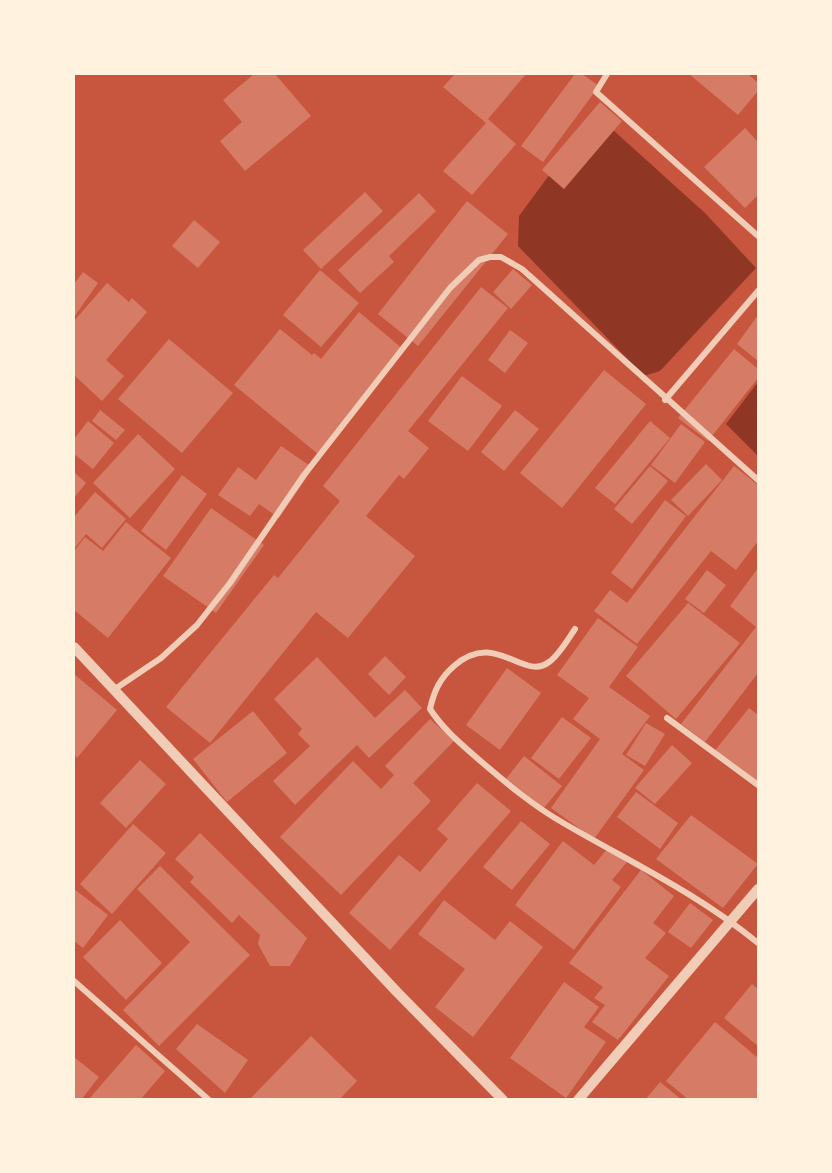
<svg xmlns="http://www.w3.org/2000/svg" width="832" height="1173" viewBox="0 0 832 1173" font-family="'Libre Baskerville',serif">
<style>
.water{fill:#8f3625}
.building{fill:#d67c66}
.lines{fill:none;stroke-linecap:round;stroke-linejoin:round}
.minor{stroke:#f1ccb7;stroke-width:6}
.tertiary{stroke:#f1ccb7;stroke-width:10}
</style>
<rect width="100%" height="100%" fill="#c8553d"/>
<g class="water">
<path d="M603,121l102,92 51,55 -96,103 -16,5 -126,-130 1,-30 31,-42z"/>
<path d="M758,382v74l-32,-32z"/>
</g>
<g class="building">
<path d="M254,74h21l36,42 -66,55 -25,-30 22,-19 -19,-22z"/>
<path d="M455,74h71l-38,45 28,25 -44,51 -29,-24 43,-48 -43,-36z"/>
<path d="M575,74h7l17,12 -56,76 -22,-16z"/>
<path d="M689,74h59l10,9v8l-20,24z"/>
<path d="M600,102l22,19 -58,68 -22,-19z"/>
<path d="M745,128l13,14v53l-13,13 -41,-41z"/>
<path d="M365,192l18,19 -62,58 -18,-19z"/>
<path d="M419,193l17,18 -47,45 5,6 -34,31 -22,-23z"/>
<path d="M467,201l41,33 -90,112 -40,-32z"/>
<path d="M194,220l26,22 -22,26 -26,-22z"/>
<path d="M513,269l19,16 -21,24 -18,-17z"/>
<path d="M320,270l39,33 -38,44 -38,-32z"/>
<path d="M83,272l15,11 -24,34v-33z"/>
<path d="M107,283l22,19 3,-4 15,14 -41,48 18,16 -22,25 -28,-26v-54z"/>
<path d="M481,287l27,21 -100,123 21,17 -25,31 -5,-4 -33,41 49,40 -67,82 -32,-26 -106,131 -44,-36 108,-132 4,3 62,-77 -17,-15z"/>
<path d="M359,312l45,38 -86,104 -84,-69 46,-56 32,26 2,-2 7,6z"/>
<path d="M758,315v46l-21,-17z"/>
<path d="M510,330l18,13 -23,30 -17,-13z"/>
<path d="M169,339l64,54 -51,60 -64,-54z"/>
<path d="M734,349l24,20v9l-50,63 -30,-23z"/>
<path d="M604,370l42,34 -84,104 -42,-35z"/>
<path d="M462,376l40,30 -34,45 -40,-30z"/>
<path d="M100,410l25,20 -9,10 -24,-19z"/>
<path d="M515,410l24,19 -35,42 -23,-19z"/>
<path d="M88,421l26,22 -21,26 -19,-15v-15z"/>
<path d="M650,421l20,17 -55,66 -20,-16z"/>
<path d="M681,424l24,18 -30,41 -24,-18z"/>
<path d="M138,434l37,35 -45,49 -37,-35z"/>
<path d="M281,446l32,22 -34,50 -20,-14 -9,12 -32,-21 20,-28 18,13z"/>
<path d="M706,464l16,16 -34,36 -17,-16z"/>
<path d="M650,466l18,15 -36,43 -18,-15z"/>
<path d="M734,466l24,19v56l-22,29 -25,-19 -74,93 -43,-33 16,-21 17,13z"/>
<path d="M74,472l12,11 -12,15z"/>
<path d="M182,475l25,19 -41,56 -25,-19z"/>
<path d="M95,492l31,27 -24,29 -16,-14 -12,15v-32z"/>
<path d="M665,500l21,16 -54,73 -21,-16z"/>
<path d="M211,508l53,37 -48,68 -53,-37z"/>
<path d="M126,522l45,36 -63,80 -34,-28v-59l11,-14 18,14z"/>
<path d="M758,568v105l-53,69 -24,-18 75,-97 -26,-21z"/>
<path d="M707,570l19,15 -22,28 -19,-14z"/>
<path d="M688,603l52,40 -64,76 -50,-43z"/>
<path d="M598,618l40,29 -29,40 41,29 -28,38 22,16 -50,69 -43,-31 49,-69 -27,-20 16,-21 -32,-23z"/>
<path d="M385,656l21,21 -17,18 -21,-21z"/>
<path d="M317,657l58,61 30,-28 17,18 -53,50 -12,-13 -62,60 -22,-24 37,-35 -12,-12 4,-5 -28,-30z"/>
<path d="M507,668l34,25 -41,57 -34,-25z"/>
<path d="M74,674l43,36 -40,48 -3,-4z"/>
<path d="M749,708l9,7v74l-45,-36z"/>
<path d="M253,711l34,42 -60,49 -34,-43z"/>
<path d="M562,717l29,21 -32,41 -28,-21z"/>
<path d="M430,719l24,22 -41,42 18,18 -90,94 -61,-58 73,-76 28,28 13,-14 -9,-9z"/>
<path d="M646,723l19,11 -20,32 -19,-11z"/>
<path d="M672,745l20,18 -37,41 -20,-16z"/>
<path d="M524,756l38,30 -19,23 -37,-30z"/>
<path d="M140,760l26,24 -40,44 -26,-25z"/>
<path d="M477,783l34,28 -121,139 -41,-37 50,-58 21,17 28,-33 -11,-10z"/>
<path d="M636,792l42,31 -18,26 -43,-32z"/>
<path d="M691,815l67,49 -35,44 -67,-49z"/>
<path d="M521,821l29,23 -38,46 -29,-23z"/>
<path d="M133,824l33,29 -54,61 -32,-30z"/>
<path d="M200,833l107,105 -17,28h-20l-12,-22 2,-9 -21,-20 -7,8 -42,-41 4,-5 -19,-18z"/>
<path d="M563,841l31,24 14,-17 19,14 -15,18 9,7 -47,63 -59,-45z"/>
<path d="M160,866l90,89 -91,91 -36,-36 67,-68 -53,-53z"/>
<path d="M641,870l33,26 -21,27 13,10 -21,25 24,18 -51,64 -26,-18 13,-17 -11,-7 9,-11 -34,-24z"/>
<path d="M74,889l34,26 -25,33 -9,-7z"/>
<path d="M444,900l51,40 15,-19 33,26 -70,90 -38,-30 30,-38 -47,-35z"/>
<path d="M690,903l23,17 -22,28 -23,-16z"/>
<path d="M120,920l42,43 -36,37 -43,-43z"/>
<path d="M564,982l35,25 -15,20 22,15 -40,56 -56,-40z"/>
<path d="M752,984l6,5v57l-34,-28z"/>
<path d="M715,1022l43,36v42h-69l-23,-19z"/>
<path d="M197,1024l51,36 -23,33 -49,-44z"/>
<path d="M311,1036l46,45 -18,19h-90z"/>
<path d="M136,1045l29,26 -25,29h-52z"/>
<path d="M74,1057l25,20 -18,23h-7z"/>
<path d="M660,1082l22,18h-37z"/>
</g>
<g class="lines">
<g class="minor">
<path d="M607,74l-11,18 162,144"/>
<path d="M665,400l93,-109"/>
<path d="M575,629c-7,10 -16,26 -26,33 -26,20 -53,-33 -95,4 -14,12 -20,25 -24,43 13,20 30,34 47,49 28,24 56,48 88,66 67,39 132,69 193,119"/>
<path d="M115,689l46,-31 36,-33 33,-42 74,-108 146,-187 29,-28 11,-3h11l21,12 236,211"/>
<path d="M667,718l91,67"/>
<path d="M74,981l135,119"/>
</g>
<g class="tertiary">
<path d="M74,647l322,344 107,109"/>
<path d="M578,1100l180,-211"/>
</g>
</g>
<rect width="832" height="1173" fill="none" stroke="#fff3e0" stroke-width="150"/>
</svg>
